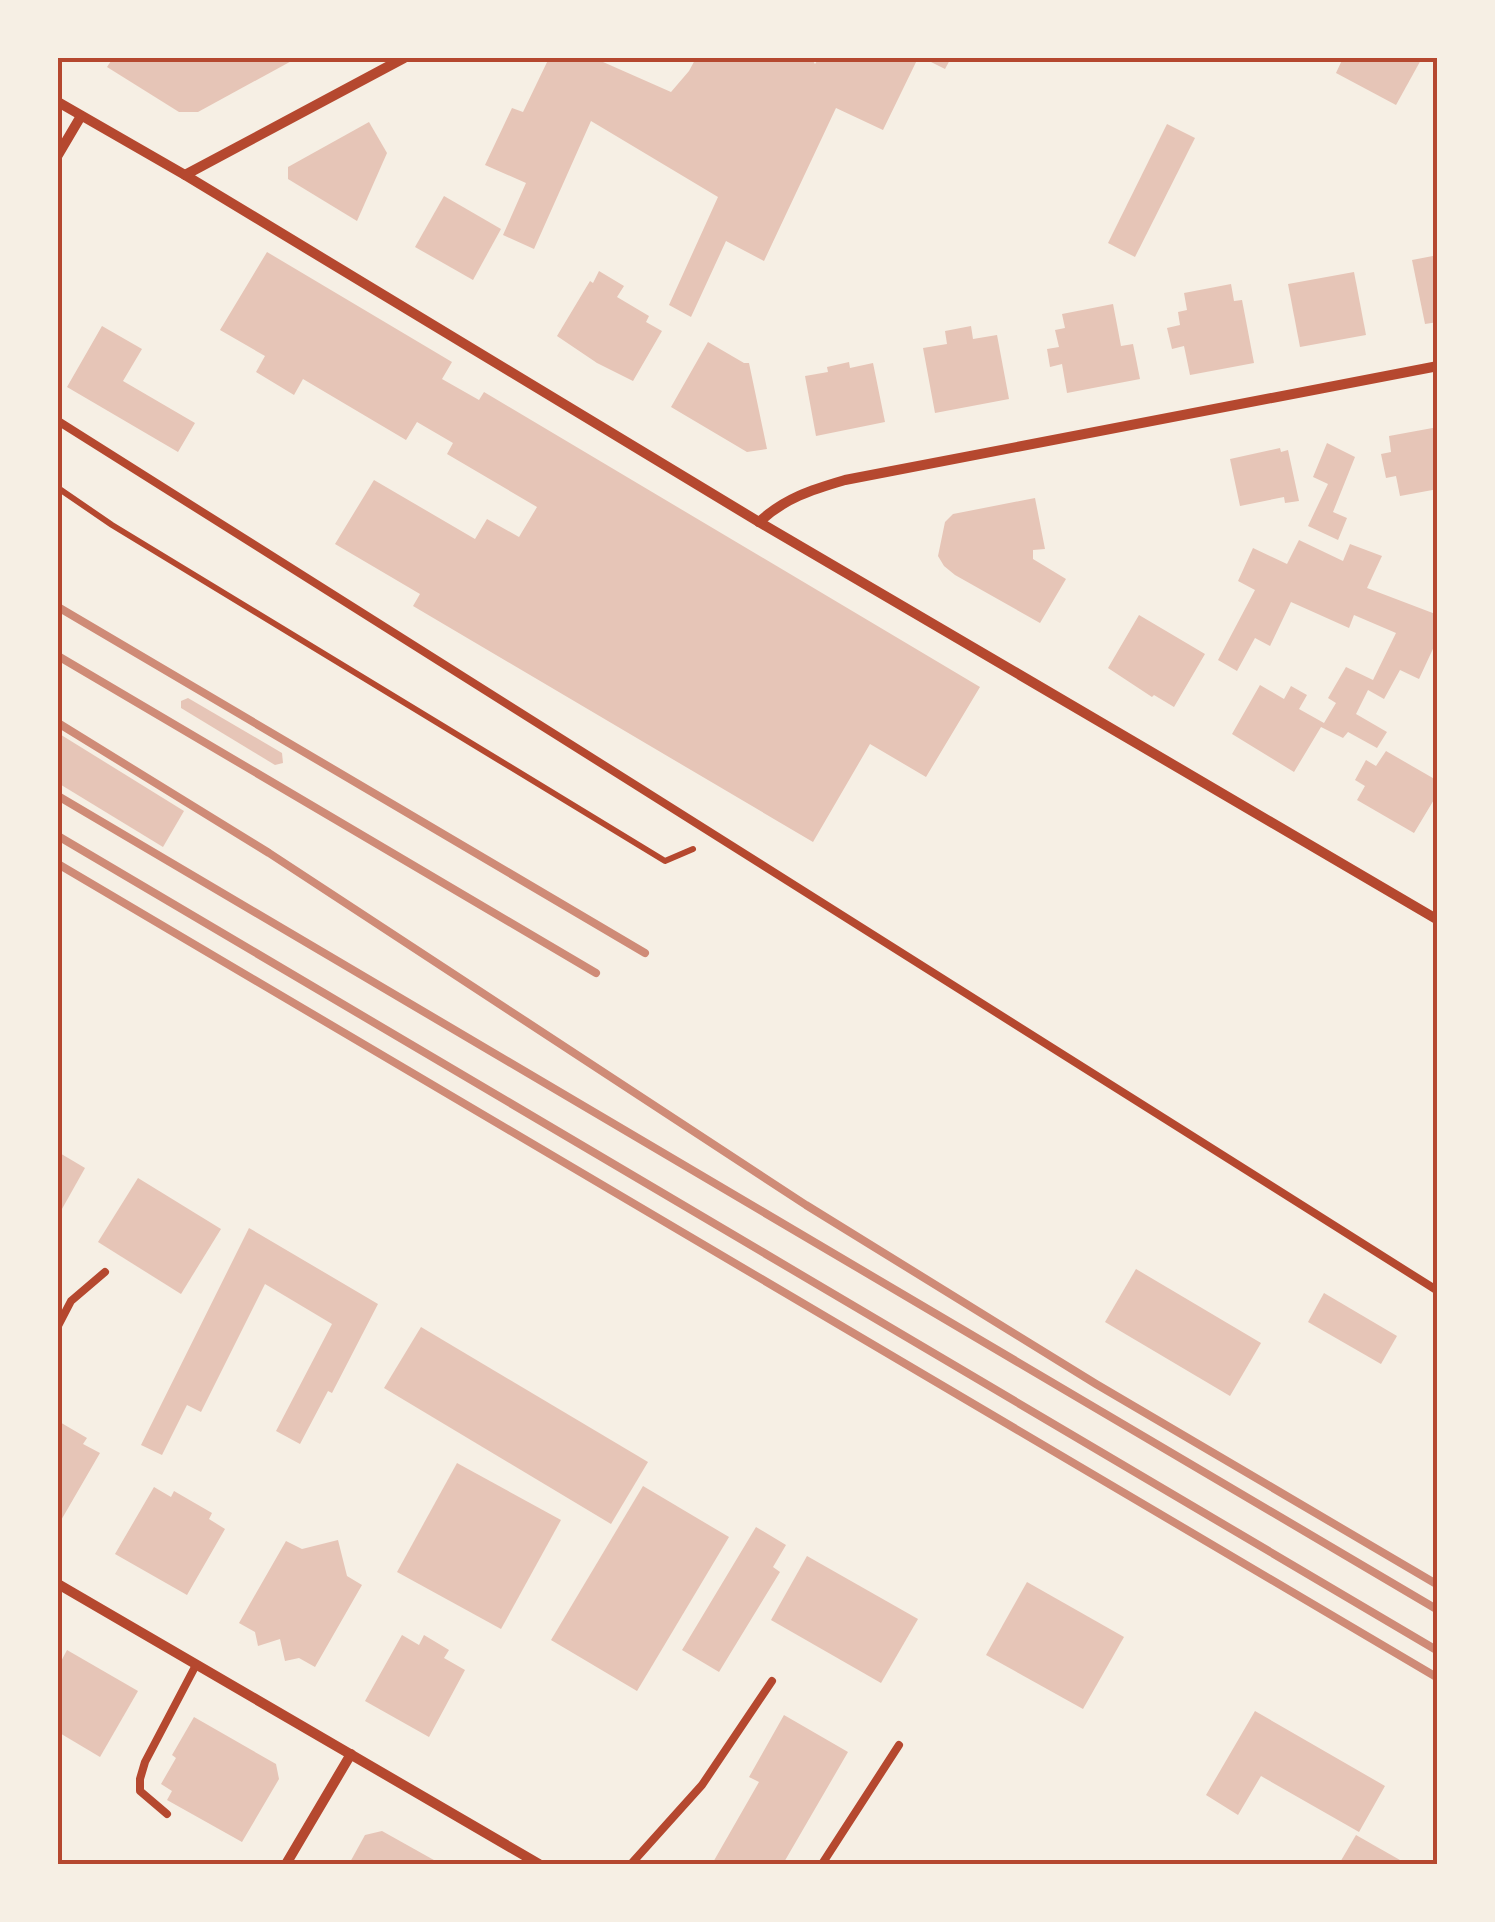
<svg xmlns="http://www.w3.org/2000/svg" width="1495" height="1922" viewBox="0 0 1495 1922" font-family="Raleway,sans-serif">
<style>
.building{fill:#e6c5b7}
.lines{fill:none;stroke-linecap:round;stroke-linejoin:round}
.path{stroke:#b5482f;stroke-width:6}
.service{stroke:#b5482f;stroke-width:8}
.minor{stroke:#b5482f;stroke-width:10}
.rail{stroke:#cf8b77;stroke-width:8}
.neatline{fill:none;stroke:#b5482f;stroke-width:4}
</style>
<rect width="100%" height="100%" fill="#f6efe4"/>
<g class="building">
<path d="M113,58h184l-99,54h-19l-72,-45z"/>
<path d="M549,58h45l77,34 18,-21 7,-13h115l4,6 4,-6h99l-35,72 -47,-22 -72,153 -38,-20 -35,76 -22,-12 49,-108 -127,-76 -57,128 -31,-14 23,-52 -41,-18 27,-57 11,4z"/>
<path d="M923,58h28l-6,11z"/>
<path d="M1343,58h79l-26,47 -60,-32z"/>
<path d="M369,122l18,31 -30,68 -69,-42v-12z"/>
<path d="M1167,124l28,14 -60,119 -27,-14z"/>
<path d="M444,196l57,33 -28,51 -58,-33z"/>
<path d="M267,252l185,110 -10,17 37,21 5,-8 496,295 -54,90 -56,-33 -57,98 -400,-236 7,-12 -85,-50 39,-64 101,59 12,-20 32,18 18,-30 -90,-53 6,-11 -36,-21 -11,18 -103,-61 -9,16 -38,-23 9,-16 -45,-26z"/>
<path d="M1438,255v67l-13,2 -13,-64z"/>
<path d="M599,271l25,15 -7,11 32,19 -3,6 16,9 -29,50 -36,-18 -40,-27 33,-55 3,2z"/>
<path d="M1354,272l12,63 -66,12 -12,-63z"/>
<path d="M1231,284l3,17 8,-1 12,63 -64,12 -6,-29 -12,3 -5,-21 13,-3 -2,-13 9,-2 -3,-17z"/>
<path d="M1113,304l8,42 12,-2 7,35 -73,14 -5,-29 -12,3 -3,-18 12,-2 -4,-17 10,-2 -3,-14z"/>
<path d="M102,326l40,23 -19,32 72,42 -17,29 -111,-65z"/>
<path d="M971,326l2,13 24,-4 12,64 -74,14 -12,-65 24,-4 -2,-13z"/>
<path d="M708,342l36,21h5l18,86 -20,3 -76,-45z"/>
<path d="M849,362l1,6 23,-5 12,59 -69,14 -11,-60 23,-4 -1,-5z"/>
<path d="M1438,427v62l-38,7 -4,-20 -10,2 -5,-24 10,-2 -2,-16z"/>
<path d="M1327,443l28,14 -22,55 14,6 -9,22 -30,-14 20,-42 -15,-7z"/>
<path d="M1280,448l1,4 7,-2 11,51 -14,2 -1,-6 -44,9 -10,-47z"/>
<path d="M1035,498l10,51 -12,1v9l33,20 -26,44 -85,-48 -11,-9 -6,-10 7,-34 8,-8z"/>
<path d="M1299,540l44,21 7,-17 32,12 -15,32 71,27v23l-19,41 -19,-9 -16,29 -16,-9 -12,24 31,18 -10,16 -29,-16 -5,6 -22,-11 -27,45 -62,-38 28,-49 24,14 7,-13 16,9 -8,14 25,14 12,-20 -8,-5 18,-31 27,13 23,-47 -42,-18 -5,13 -58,-26 -21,44 -15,-8 -18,33 -19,-11 37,-70 -17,-9 15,-33 34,16z"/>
<path d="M1139,615l66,39 -31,53 -20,-12 -2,2 -44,-29z"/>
<path d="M188,698l94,55 1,10 -8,2 -94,-57v-7z"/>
<path d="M58,733l126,78 -21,36 -105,-64z"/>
<path d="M1386,751l52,30v12l-24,40 -57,-33 8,-14 -10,-6 11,-20 10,6z"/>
<path d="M58,1152l27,16 -27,48z"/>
<path d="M138,1178l83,51 -40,65 -83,-52z"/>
<path d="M249,1228l129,76 -46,89 -4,-2 -28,53 -24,-13 56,-107 -67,-40 -64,128 -14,-7 -25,50 -21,-10z"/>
<path d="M1136,1269l125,74 -31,53 -125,-74z"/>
<path d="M1324,1293l73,43 -16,28 -73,-42z"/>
<path d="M421,1327l227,135 -37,62 -227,-136z"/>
<path d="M58,1421l29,17 -4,6 17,9 -40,69 -2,-2z"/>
<path d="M457,1463l104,57 -60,109 -104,-57z"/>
<path d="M643,1486l86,51 -92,154 -86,-51z"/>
<path d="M154,1487l17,10 3,-6 38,22 -3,6 16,10 -38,66 -72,-41z"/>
<path d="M756,1527l30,18 -13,22 7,5 -61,100 -37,-22z"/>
<path d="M338,1540l9,36 15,9 -47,82 -16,-9 -14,3 -5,-22 -22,7 -3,-14 -16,-9 47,-82 16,8z"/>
<path d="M807,1556l111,63 -37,64 -110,-63z"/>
<path d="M1027,1582l97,55 -41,72 -97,-54z"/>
<path d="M402,1635l17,10 5,-10 25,15 -5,8 21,12 -36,67 -64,-36z"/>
<path d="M67,1650l71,41 -38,66 -42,-25v-65z"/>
<path d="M1255,1711l130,75 -26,46 -98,-56 -23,39 -32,-20z"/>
<path d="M784,1715l64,37 -65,112h-71l47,-82 -10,-5z"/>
<path d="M194,1717l82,47 3,15 -37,63 -75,-42 5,-9 -11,-7 15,-26 -4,-3z"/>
<path d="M382,1831l59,33h-92l16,-29z"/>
<path d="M1356,1835l51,29h-68z"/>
</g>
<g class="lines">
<path class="path" d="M58,488l54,37 553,336 28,-12"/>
<g class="service">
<path d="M58,421l1380,870"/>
<path d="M58,1326l13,-25 34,-29"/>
<path d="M167,1814l-27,-23v-12l5,-17 51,-97"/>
<path d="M631,1864l71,-79 70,-104"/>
<path d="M822,1864l77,-119"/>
</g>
<g class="minor">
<path d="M58,102l127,73 574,347 679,398"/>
<path d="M58,155l23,-39"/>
<path d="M185,175l219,-117"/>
<path d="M759,522c26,-24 52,-32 86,-42l593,-114"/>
<path d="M58,1584l481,280"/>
<path d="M286,1864l65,-110"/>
</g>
<g class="rail">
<path d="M58,607l587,346"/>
<path d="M58,656l538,317"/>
<path d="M58,723l211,130 537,352 290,179 342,201"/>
<path d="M58,796l1380,814"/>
<path d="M58,836l1380,815"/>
<path d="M58,864l1380,814"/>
</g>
</g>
<rect width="1495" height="1922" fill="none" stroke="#f6efe4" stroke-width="120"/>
<rect x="60" y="60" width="1375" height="1802" class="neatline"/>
</svg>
